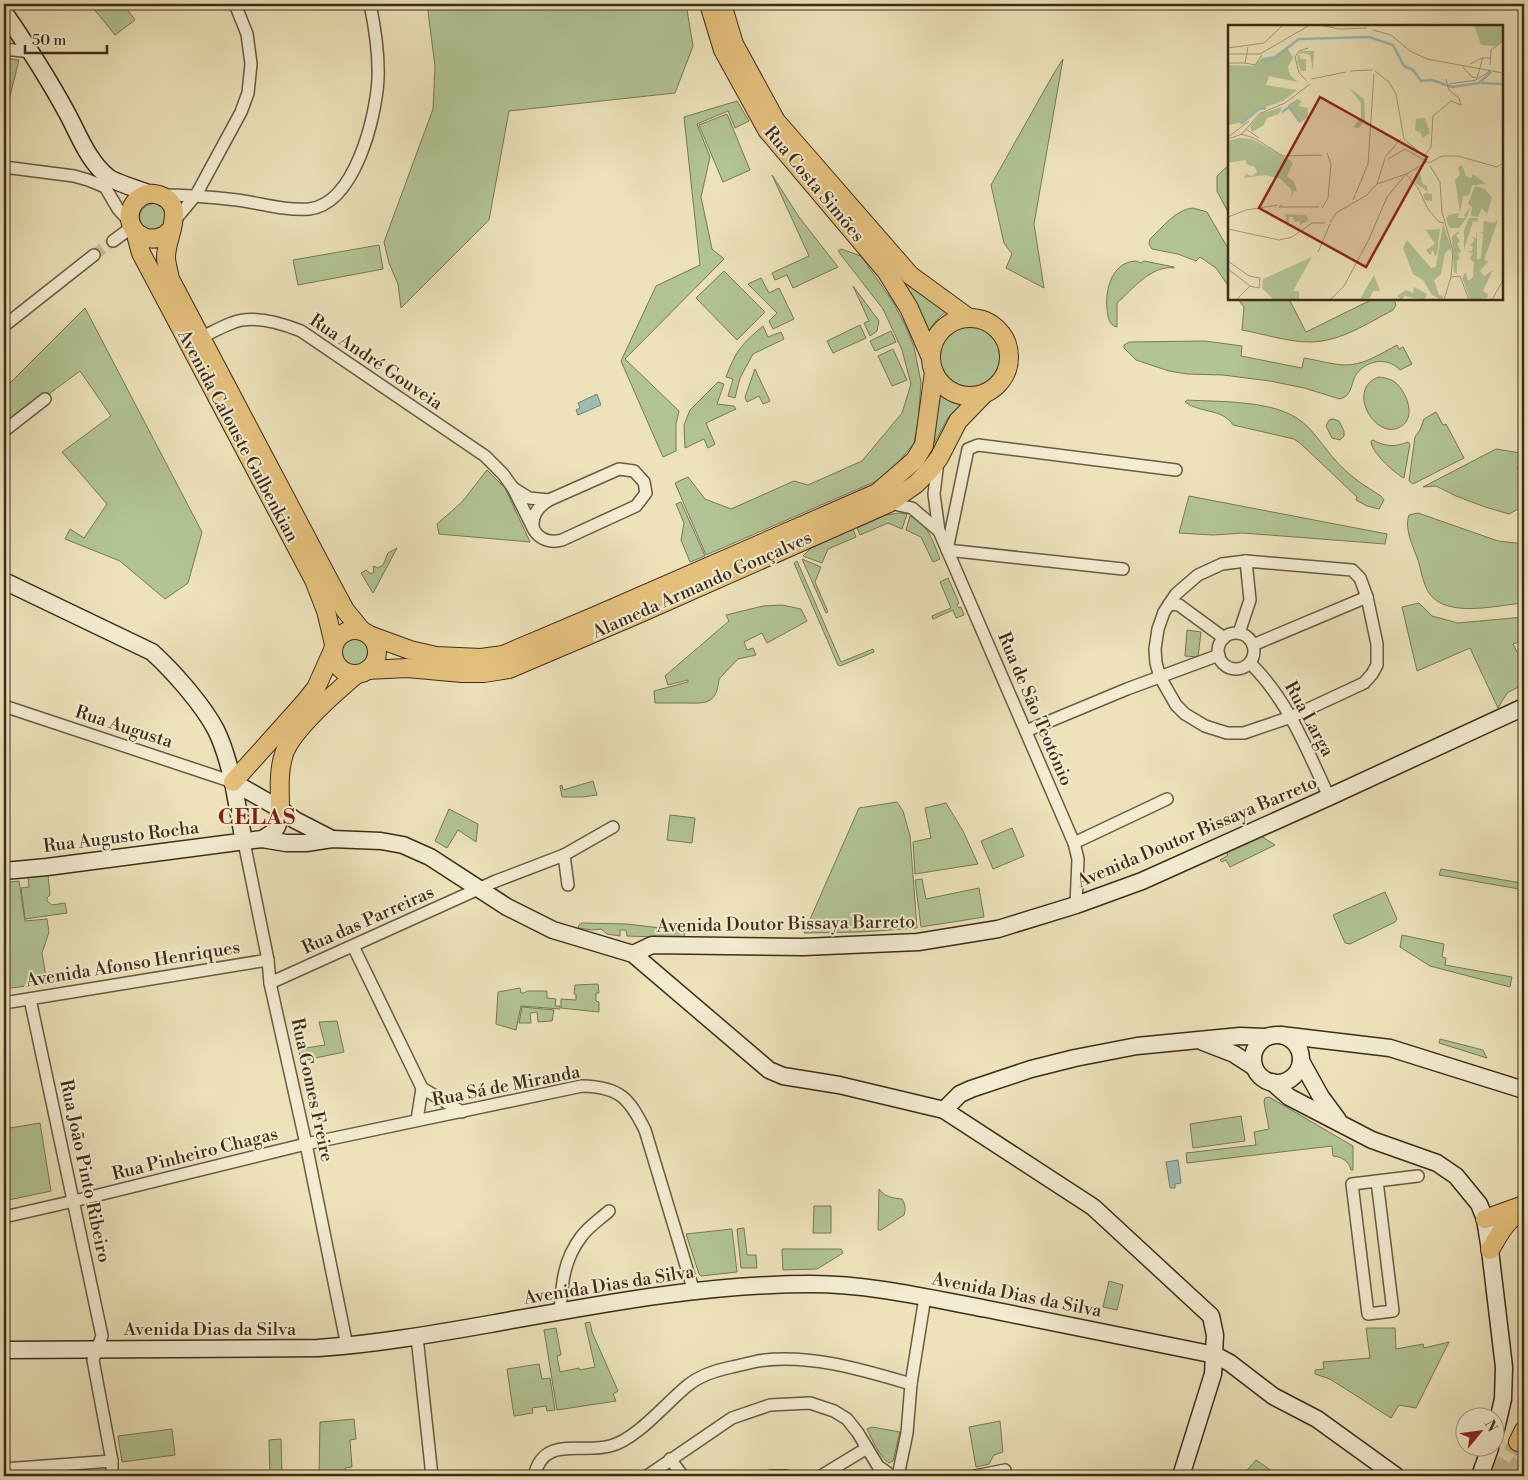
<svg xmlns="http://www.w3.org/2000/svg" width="1528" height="1480" viewBox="0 0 1528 1480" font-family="'Libre Bodoni',serif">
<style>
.green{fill:#b2c495;stroke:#787857}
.water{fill:#9abdb5;stroke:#768377}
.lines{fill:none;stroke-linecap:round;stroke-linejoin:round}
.street-tunnel{stroke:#cabe9a;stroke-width:11;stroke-dasharray:11 5.5;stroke-linecap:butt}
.primary-tunnel{stroke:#cabe9a;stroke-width:18;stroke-dasharray:18 9;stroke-linecap:butt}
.street-casing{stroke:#6a5a41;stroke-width:14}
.secondary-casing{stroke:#3f2c19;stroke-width:19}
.primary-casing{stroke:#3f2c19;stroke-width:20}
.street{stroke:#f3ecd2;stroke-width:11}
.secondary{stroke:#f3ecd2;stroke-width:16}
.primary{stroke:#e6c17d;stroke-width:18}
.labels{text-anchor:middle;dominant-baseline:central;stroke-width:4;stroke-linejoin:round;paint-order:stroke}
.street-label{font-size:18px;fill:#3f2c19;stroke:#f3ecd2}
.district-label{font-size:22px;font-weight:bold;letter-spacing:1px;fill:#7a1f14;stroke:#f3ecd2}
.inset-river{fill:none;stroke:#9abdb5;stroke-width:2.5}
.inset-road{fill:none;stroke:#a7997a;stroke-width:1}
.view{fill:#8f2418;fill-opacity:0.15;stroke:#8f2418;stroke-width:2.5}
.inset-edge{fill:none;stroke:#3f2c19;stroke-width:2.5}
</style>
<rect width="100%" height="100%" fill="#ede2ba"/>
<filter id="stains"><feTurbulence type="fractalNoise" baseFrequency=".004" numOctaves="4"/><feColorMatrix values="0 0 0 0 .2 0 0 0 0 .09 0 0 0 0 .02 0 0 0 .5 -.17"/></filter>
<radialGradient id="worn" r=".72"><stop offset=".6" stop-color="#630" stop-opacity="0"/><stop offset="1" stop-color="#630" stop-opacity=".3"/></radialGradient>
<g class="green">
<path d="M90,4h33l12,16 -20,15z"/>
<path d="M427,4h259l7,42 -18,47 -166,18 -20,109 -88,88 -3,-24 -9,-21 -5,-21 49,-133 2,-43z"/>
<path d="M4,58l15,2 -13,52 -2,-1z"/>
<path d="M1063,59l-29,165 10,64 -38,-20 6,-14 -8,-11 -13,-58 63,-112z"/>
<path d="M737,101l12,20 -14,7 -7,-17 -31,13 13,33 -9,40 11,52 12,10 -99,100 54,52 -3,13v27l-13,6 -42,-96 35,-75 44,-21 -16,-148z"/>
<path d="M727,114l23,56 -27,12 -24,-57z"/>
<path d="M1229,165v49l-12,-23v-15z"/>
<path d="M772,175l27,42 39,50 -45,21 -6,-13 -12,5 -3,-7 37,-17z"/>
<path d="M155,203l8,2 6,14 -8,12 -15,-1c-11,-12 -7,-24 9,-27z"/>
<path d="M1193,208l14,4 22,38v37l-13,-19 -16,-11 -4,4 -18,-7 -26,-5 -3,-5 1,-5c13,-12 25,-29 43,-31z"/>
<path d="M379,245l4,24 -85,16 -5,-25z"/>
<path d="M841,249l20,7 32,46 14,27 7,18 7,35 -3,41 -4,20 -17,21 -18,16 -173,75 -31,-72 13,-6 17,22 26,10 63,-28 14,4 54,-24 40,-48 9,-29 -9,-34 -19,-41 -45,-58z"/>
<path d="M1136,261l5,2 3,-2 30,6v1c-23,-3 -41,21 -57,35v24l-3,-1c-6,-4 -6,-10 -7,-17 -2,-20 5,-47 29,-48z"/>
<path d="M724,271l41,41 -28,28 -41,-42z"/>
<path d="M761,278l8,15 10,-5 15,31 -21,10 -4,-8 8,-8 -29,-29z"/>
<path d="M908,280l41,30c-11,7 -16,13 -21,25l-25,-49z"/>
<path d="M853,286l26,35 -2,10 -7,5 -6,-13 5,-2z"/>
<path d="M1238,299h51l17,33 67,-33h21l2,6 -3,5c-25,13 -53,32 -83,32 -22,0 -46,-8 -68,-12l2,-23z"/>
<path d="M85,308l117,224 -14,51 -23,16 -45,-38 -55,-22 5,-10 14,9 23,-34 -45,-52 49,-36 -31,-45 -76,56v-38z"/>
<path d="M860,325l6,13 -33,15 -6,-12z"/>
<circle cx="970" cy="356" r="31"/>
<path d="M763,326l5,11 13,-5 3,7 -31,15 -13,24 -5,20 -7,-2 5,-17 -7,-2c10,-27 16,-33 37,-51z"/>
<path d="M891,331l5,11 -21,9 -5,-10z"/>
<path d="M1205,341l37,5 -1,10 61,12 2,-10c13,2 26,6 39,7 20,1 37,-11 54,-20l2,4 4,-2 9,17 -12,6c-11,-12 -30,-11 -41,1 -9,8 -5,25 -19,28l-36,-11 -34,-7 -47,-6 -36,-1 -18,-3 -33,-11 -12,-12v-3l5,-3z"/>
<path d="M893,349l14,31 -15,6 -14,-30z"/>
<path d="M755,369l15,32 -7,3 -4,-8 -12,6 -2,-5z"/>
<path d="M1379,377c7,1 12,2 17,6 10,9 19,31 8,41 -25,23 -61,-35 -25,-47z"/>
<path d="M718,382l6,2 -7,20 17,2 2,3 -30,14 9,21 -7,4 -4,-9 -19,9 -1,-23 6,-15z"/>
<path d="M937,390l12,9 18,5 -10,11 -5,-2 -6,8 -12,23 -3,-1z"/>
<path d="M1187,400c34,2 87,0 114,21 14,11 23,27 35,40 13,15 29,25 45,35l3,4 -5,9 -12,-3 -11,-6 1,-3 -56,-53 -7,-5 -61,-14c-11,-17 -31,-11 -48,-23z"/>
<path d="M1436,412l7,13 3,-1 18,34 -51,26 -4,-3 6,-44 5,-7 4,-11z"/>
<path d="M1333,419l6,2 5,10v5l-4,4 -8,-2 -6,-12 3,-6z"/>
<path d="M1373,440c12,7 23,7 35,2l2,2 -6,34c-10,-5 -33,-26 -33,-37z"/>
<path d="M1496,449l24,4 4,10 -7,4 7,15v28l-4,-2 -11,6 -24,-7 -29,-11 -20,-10 -13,1z"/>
<path d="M487,470l18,18 25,54 -91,-8 -2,-10 25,-22z"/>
<path d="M1189,496l198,38 -2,10 -142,-11 -30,2 -34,-2z"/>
<path d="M681,502l24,54 -15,6 -9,-22 3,-17 -8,-19z"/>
<path d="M899,513l8,1 -5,15 -14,-6 -28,12 -3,-7 29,-13z"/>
<path d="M1418,513l80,28 26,3v59c-27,2 -77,16 -95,-10 -6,-9 -8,-23 -11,-33 -5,-14 -14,-31 -9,-45z"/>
<path d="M910,516c18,7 23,26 30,43l-7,3 -12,-25 -15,-7z"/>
<path d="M853,529l3,8 -28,12 -6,14 -19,-7 8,-8z"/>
<path d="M397,548l-24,45 -12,-20 5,-3 5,4 3,-2 -1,-6 5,2 5,-3 5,-12z"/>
<path d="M802,559l19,8 -6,15 13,30 -2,1z"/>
<path d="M797,561l44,101 32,-13 1,3 -34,14 -2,-1 -44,-102z"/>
<path d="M948,578l11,25 -2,2 2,3 2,-1 3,8 -8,3 -3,-8 -20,9 -1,-3 19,-8 -11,-26z"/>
<path d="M1419,603l13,13 26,7 66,-6v23l-11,4 11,21v19l-17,9 -9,15 -28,-60 -53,23 -15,-64z"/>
<path d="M782,605l19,4 6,12 -40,22 -5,-10 -18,9 3,8 6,-2 3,7 -18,4 -19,20c-2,23 -11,25 -32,24 -11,0 -22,0 -32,0l-1,-12 34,-9v-2l-20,5 -3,-9 64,-55 -3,-6 37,-9z"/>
<path d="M1187,630l14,2 -3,25 -13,-1z"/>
<circle cx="355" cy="652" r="16"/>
<path d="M593,781l4,14 -14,2h-21l-2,-11 2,-1 1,5z"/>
<path d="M897,802l6,9 7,25 7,92 -56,4 -57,1 55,-125z"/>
<path d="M946,803l17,28 15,33 -63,10 -2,-32 18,-4 -6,-30z"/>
<path d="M449,809l29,15 -2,18 -18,-12 -11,18 -12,-7z"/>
<path d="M670,815l25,3 -3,25 -25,-3z"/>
<path d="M1012,828l12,28 -31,13 -12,-28z"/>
<path d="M1261,836l14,9 -45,22 -4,-7 -4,2 -2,-2 7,-4 1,-5z"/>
<path d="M1441,869l80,14 2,-1 1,-9v26l-6,-2 1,-8 -80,-14z"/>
<path d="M48,875l2,20 -3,3v3l5,4 13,-2 2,10 -42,6 -4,-31 8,-1 -1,-10z"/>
<path d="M922,879l4,20 53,-11 5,29 -63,10 -6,-47z"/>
<path d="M19,881l6,40 22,-2 2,13 -7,21 5,30 -43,6v-106z"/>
<path d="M1385,892l12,27 -2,3 -45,22 -5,-1 -12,-28z"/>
<path d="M582,923l45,1 58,7 -1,7 -57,-2 -1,-6h-6v6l-13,-2 -6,-5 -9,1 -14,-2 1,-3z"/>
<path d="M1402,935l42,9 -2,13 4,1 -1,7 67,12 -2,10 -80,-21 -30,-19z"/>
<path d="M598,984l1,9h-3v8l3,1v10l-38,-4v-9l15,1v-6h-2l1,-9z"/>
<path d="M520,988l1,5h3l3,-2h20v7l9,1 -1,7h5v3l-39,-3 -5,24 -20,-6 2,-32z"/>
<path d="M522,1007l32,3 -2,11 -14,1 -1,-10 -7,1 1,10h-12z"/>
<path d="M337,1021l7,31 -43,9 -5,-24 5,-1 5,12 19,-3 -6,-23z"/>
<path d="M1440,1039l43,11 4,8 -48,-15z"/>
<path d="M1269,1097l84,49v24h-2c-2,-9 -9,-13 -18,-14l-1,-10 -145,17 -1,-10 70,-8 -2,-13 15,-3 -5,-27 1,-4z"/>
<path d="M1241,1116l4,25 -52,7 -3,-24z"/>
<path d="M40,1123l11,68 -47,10v-72z"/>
<path d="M879,1189c6,8 13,9 23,10 3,5 4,10 2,16l-23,15h-3z"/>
<path d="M814,1206h17v27h-18z"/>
<path d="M744,1228l3,27h9l1,13h-16l-4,-39z"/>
<path d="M732,1229l5,43 -36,4 -2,-2 -13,-40z"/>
<path d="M782,1249h59l2,4 -26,16 -34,1z"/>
<path d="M1109,1281l14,4 -6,25 -14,-3z"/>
<path d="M590,1322l2,10 26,59 -5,3 3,7 -59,9 -13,-80 12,-2 5,27 -4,1 3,16 19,-4 1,2 15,-3 -10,-44z"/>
<path d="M1366,1328h29l1,21 27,-5 1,4 25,-6 -33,66 -17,-3 -8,13 -61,-39 -15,-5v-4l9,-1 -1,-7 47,-4z"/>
<path d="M539,1364l3,15 8,-1 5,32 -8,1 -1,-5 -14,2 1,5 -19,3 -7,-47z"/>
<path d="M354,1419l2,20 -6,1 2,27 -7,1v4l-7,1v3h-19l1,-54z"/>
<path d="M1000,1421l3,31 -9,3 -5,9 -13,3 -7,-40z"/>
<path d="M872,1427l28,5 -7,29 -4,2c-11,-8 -16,-22 -22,-34z"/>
<path d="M172,1429l3,26 -53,7 -4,-26z"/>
<path d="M281,1439l1,37h-12l-1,-36z"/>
<path d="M1256,1460l23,16h-37z"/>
</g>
<g class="water">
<path d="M597,394l4,11 -23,10 -2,-5 4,-2 -2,-5z"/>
<path d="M1178,1160l3,23 -6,1v4h-5l-4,-26z"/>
</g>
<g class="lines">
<path class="street-tunnel" d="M94,255l19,-14"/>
<g class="primary-tunnel">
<path d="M1497,1476l21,-34"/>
<path d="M1512,1476l12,-20"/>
</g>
<defs>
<g id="street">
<path d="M4,49l28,3"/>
<path d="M4,167l70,9 14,4 17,7 13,22 12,13"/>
<path d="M161,195c26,0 50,2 76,5 23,3 48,11 72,9 46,-5 67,-92 69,-130 1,-25 -3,-51 -8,-75"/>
<path d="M175,220l21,-25 45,-83 7,-19 3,-29 -4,-30 -12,-30"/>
<path d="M113,241l19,-14"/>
<path d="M4,326l90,-71"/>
<path d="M200,338c11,-5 21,-11 32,-15 21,-9 49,0 69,8l184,125 18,18 10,14 21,42c6,10 17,13 28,10l74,-34 10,-13 -2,-11 -10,-11 -15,-2 -70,31c-11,7 -19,17 -15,30"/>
<path d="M4,431l41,-32"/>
<path d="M938,461l-4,33 5,37 135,312 4,16 -2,46"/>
<path d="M513,488l16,10 20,2"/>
<path d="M889,503l23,5 27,23"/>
<path d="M1246,561l106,9 8,8 7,19 10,47v21l-5,9 -8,9 -73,34 -47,16h-17l-22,-7 -20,-12 -9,-9 -16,-28 -4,-14 -1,-14 3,-20 6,-17 12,-18 22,-19 24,-11z"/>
<path d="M1123,569l-176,-19 21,-101 10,-4 198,25"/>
<path d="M1169,604l10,1 45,33"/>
<path d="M1239,633l11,-33 -4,-39"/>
<circle cx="1236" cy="651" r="18"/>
<path d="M1253,645l114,-48"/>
<path d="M1250,663c38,37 57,87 79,134"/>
<path d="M4,706l229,76"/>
<path d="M1026,731l101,-42 92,-34"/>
<path d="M244,842l24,118 2,23 36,161 41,202"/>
<path d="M1074,843l93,-44"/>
<path d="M564,855l4,30"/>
<path d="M353,946l69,142 40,24"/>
<path d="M270,983l226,-102 68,-26 49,-28"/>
<path d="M30,999l72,337 -9,24 19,101v15"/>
<path d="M4,1003l264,-43"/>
<path d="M417,1120l5,-32"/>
<path d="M1377,1181l16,130 -25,3 -16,-130 66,-8"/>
<path d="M4,1217l70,-16 232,-57 276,-58c38,1 47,12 63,44l49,162"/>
<path d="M560,1312c2,-28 3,-51 21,-75 7,-10 19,-18 28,-26"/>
<path d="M417,1337l15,139"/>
<path d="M670,1459l13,17"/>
<path d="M4,1469l108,-8"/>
<path d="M534,1476c10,-41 46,-22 76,-30 26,-6 56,-43 77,-60 12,-10 30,-16 45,-19 9,-2 17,-4 26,-6 50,-8 105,9 153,23"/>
<path d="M647,1476l85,-58 38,-13 40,-2 24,8 13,8 11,14 20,33 14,10"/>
<path d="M771,1476h15"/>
<path d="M821,1476l46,-28"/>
<path d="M898,1476l9,-43 4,-49 14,-87"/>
<path d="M975,1476l30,-6"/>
</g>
<g id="secondary">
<path d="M4,12c22,32 44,66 63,101 12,22 21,48 41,64 8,6 33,13 43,17"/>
<path d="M4,581l148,71c21,19 51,53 64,78 8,16 13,35 17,52"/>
<path d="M280,809l15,11 37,19"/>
<path d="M262,839l24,4h20l26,-4 49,2 22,4 27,12 77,50 46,23 80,24 136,116 14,6 56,9 105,25 149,97 118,109 4,19 -2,39 -32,102"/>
<path d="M4,871l43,-4 215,-28c16,-9 17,-12 18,-30l-47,-27 11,60"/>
<path d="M633,954l19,-9 151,2 115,-5 80,-13 78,-24 66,-24 187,-84 195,-90"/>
<path d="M1281,1035l109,13 134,42"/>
<circle cx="1277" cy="1059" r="24"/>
<path d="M1203,1042l31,12 20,13"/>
<path d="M1301,1061l20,36 17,23"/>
<path d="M1272,1082l17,15 83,43 65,23 19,13 23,28 6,15 5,31 14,117 -1,32 -7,30"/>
<path d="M944,1110l16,-16 11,-5 60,-20 44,-11 62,-12 103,-10 25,1"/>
<path d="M4,1350l314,-2c58,-4 115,-14 172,-24 106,-19 213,-40 321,-40 59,0 118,14 176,25 76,15 152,31 228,46l15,8 43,33 44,23 79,57"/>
<path d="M1480,1476l10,-28"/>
</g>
<g id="primary">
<path d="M709,4l14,46 44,80 119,141 23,37 22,50"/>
<path d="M722,4l12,40 42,77 134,154 59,43"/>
<path d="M172,229c-3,2 -6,6 -9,7 -12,6 -27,1 -32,-12 -6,-17 10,-35 28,-29 29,9 7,42 7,62 0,7 3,15 4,22l162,307 13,24 17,21"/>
<path d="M135,231l6,22 173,327 12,31 8,33"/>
<circle cx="970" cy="357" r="39"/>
<circle cx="355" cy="652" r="22"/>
<path d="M369,635l41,15 26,6 45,2 22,-3 92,-39 282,-123 38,-33 9,-15 10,-73"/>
<path d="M367,670l40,-2 55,5h22l25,-4 127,-54 253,-112 27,-19 13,-13 10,-13 19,-37 27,-28"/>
<path d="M233,782l71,-79 12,-15 17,-38"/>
<path d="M280,809c0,-18 -2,-37 4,-55 8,-24 53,-63 73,-80"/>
<path d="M1485,1219l36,-13"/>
<path d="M1490,1250c8,-13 17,-34 34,-37"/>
<path d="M1518,1442l6,-12"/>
</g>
</defs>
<use href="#street" class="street-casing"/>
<use href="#secondary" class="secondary-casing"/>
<use href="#primary" class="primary-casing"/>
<use href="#street" class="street"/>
<use href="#secondary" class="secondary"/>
<use href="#primary" class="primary"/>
</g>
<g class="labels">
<g class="street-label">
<text transform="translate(814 184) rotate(50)">Rua Costa Simões</text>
<text transform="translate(376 362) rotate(34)">Rua André Gouveia</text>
<text transform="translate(238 436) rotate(62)">Avenida Calouste Gulbenkian</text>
<text transform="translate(702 585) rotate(-24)">Alameda Armando Gonçalves</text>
<text transform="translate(1035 709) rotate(67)">Rua de São Teotónio</text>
<text transform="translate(1309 719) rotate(61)">Rua Larga</text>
<text transform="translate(124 727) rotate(18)">Rua Augusta</text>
<text transform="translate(1197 832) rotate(-23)">Avenida Doutor Bissaya Barreto</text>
<text transform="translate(121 837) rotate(-7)">Rua Augusto Rocha</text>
<text transform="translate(368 920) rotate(-24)">Rua das Parreiras</text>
<text transform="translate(786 924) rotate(-1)">Avenida Doutor Bissaya Barreto</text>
<text transform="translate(133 964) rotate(-9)">Avenida Afonso Henriques</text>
<text transform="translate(506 1086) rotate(-11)">Rua Sá de Miranda</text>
<text transform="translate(312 1090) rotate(78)">Rua Gomes Freire</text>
<text transform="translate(195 1154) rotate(-14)">Rua Pinheiro Chagas</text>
<text transform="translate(85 1171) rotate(78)">Rua João Pinto Ribeiro</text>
<text transform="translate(609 1285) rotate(-9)">Avenida Dias da Silva</text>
<text transform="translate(1017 1295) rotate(11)">Avenida Dias da Silva</text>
<text x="210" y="1329">Avenida Dias da Silva</text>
</g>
<g class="district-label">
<text x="257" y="817">CELAS</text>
</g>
</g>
<g transform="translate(1228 25)">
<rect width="275" height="275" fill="#ede2ba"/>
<path d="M246,0h29v16l-8,5 -14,-1zM59,22l6,11 -5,9 2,8 8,7 -29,-6 -3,9 31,5 -14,11 -23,8 -16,13 -16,3v-60l25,1 9,-8 12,-2zM73,26h13l-1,20 -3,-16 -7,-2 -4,1 1,5h6v12h-5l-4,-10 1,-6zM121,63l15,11 1,21 -6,8 -6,-1 8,-10v-14zM69,74l5,2 -4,5 10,2v9l-8,6 -12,-18zM54,82l-3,7 -12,4 -3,7 -12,7 -2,-6 10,-12zM197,93l5,15 -8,5 -1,-5 -6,-3 1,-11zM11,113l13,1 38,21 3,3 -6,13 7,6 3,9h-3l-3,7 1,-8 -11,-11 -16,-4 -21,3 2,-4 6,2 5,-4 -2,-5 -9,-3v-4l-18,3v-22zM234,140l4,11 5,2 2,-4 13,10 -14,1 -3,10 -6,1 -3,17 -5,-33 5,-5 -2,-8zM192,148l3,11 4,2 1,8h4v7l-7,-1 -2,-5 5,-3 -15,-11zM247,161l10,3 7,9 -5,16 -5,-6 -4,9 -7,-1 1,-9 -4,-3zM242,182l-3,10 -8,11h-10l-3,-10 3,-3 10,-2 -1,5h8l-2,-3zM57,189l20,1 4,5 -9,5v-4l-6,1 -1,-5h-4l-1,11zM241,193h9v4l-5,-1 -9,29v-20zM270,195l-14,40 4,1 -8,10 4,5 9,-6 -10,21 5,3 -1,4 -17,2 -8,-23 4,-5 2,9 5,-4 1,-14 -4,-5 3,-5 -6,-2h5l1,-4 -3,-2 5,-5 -3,-3 4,1 1,-6v28l4,-2 2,-24 -3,-2h3l1,-11 9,2zM215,199l8,23 1,9 -2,-7 -5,4 -4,21 -7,6 5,15 4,1 3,-8 -4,12 -10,-5 -9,-15 -10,-6 -10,-26 4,-8 24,28 5,-1zM212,204l-3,25 -2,3 -2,-7 -3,5 -4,-5 9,-6 -9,-14zM229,207l3,1 -4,2 4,7 -3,1 4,9 -3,2 2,4 -3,3v13l-3,-2 -2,-35zM84,232l-19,34h6v9h-25l-12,-12 1,-9zM146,250l6,16h-7l-3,7 -10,1zM186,262l13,7 -3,6 -19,-4 -4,4 -4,-4 9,-6 7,3z" fill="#b2c495"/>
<path class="inset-river" d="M33,36l13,-3 25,-19 70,-2 24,8 11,21 9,4 8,11 11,-1 20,7 27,-4 12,-11M253,58l22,1M54,87l7,-5 11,15M13,99l18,-15 7,-1"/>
<path class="inset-road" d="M92,0l19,4 28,-1M145,5l18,5 19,16 17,8 76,14M0,23l36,-5 19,-18M0,29h32l50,-29M0,38h17l3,-16M17,38l10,2 7,-10M242,39l12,-6h8M262,40l1,-15 12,-9M234,41l10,11 5,1 6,-21M122,46l22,-1M147,46l14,11 7,12 8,45 20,17M83,54l35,-7M79,56l-8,-8 -4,-16 4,-6 9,-3M221,59l27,-4 14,-9M18,104l13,9M13,109l13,4 29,18 39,-1M0,112l21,-16M0,114l14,-5 17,-20 26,-11 25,-19M197,130l6,-8 2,-31 18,-15 10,4 -2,-7 -10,-8 -3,-11M157,132l16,-18M160,134l17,-10 24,14 13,-7h16l39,11 6,-4M202,141l10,16 2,30 11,39 -2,26 -7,23M178,149l12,14 10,21 11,13 5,1M149,159l8,-26M125,175l15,-36 6,-90M54,180l-3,2h40M94,183l6,-10 3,-34 -4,-11M0,192l18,-7 32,-5M102,198l6,-10 31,-18 10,-11 29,-10M0,204l51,11 13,-3 20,-14h13M90,227l12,-28M0,236l21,15 11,2 -1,10 -9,-2M0,244l22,17M223,252l9,-1 9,24M8,275l14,-14M102,275l14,-14 25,-47 18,-42 19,-23 21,-12M264,275l11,-20"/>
<path class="view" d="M92,72l107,60 -61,110 -107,-59z"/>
<rect width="275" height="275" class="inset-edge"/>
</g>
<rect width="1528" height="1480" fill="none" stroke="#ede2ba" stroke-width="20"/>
<rect x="5" y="5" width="1518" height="1470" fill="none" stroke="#3f2c19" stroke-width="2.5"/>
<rect x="10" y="10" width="1508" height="1460" fill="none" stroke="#3f2c19"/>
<g transform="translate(1480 1432) rotate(61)"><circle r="24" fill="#f3ecd2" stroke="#ab9f88"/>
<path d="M0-4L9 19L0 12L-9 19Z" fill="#8f2418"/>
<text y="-8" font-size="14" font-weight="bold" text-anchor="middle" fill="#3f2c19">N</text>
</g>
<path d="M25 45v8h82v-8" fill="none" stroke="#3f2c19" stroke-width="2.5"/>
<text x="32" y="45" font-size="15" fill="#3f2c19" stroke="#f3ecd2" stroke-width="4" paint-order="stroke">50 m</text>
<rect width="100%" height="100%" filter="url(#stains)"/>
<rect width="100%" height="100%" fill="url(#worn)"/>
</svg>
